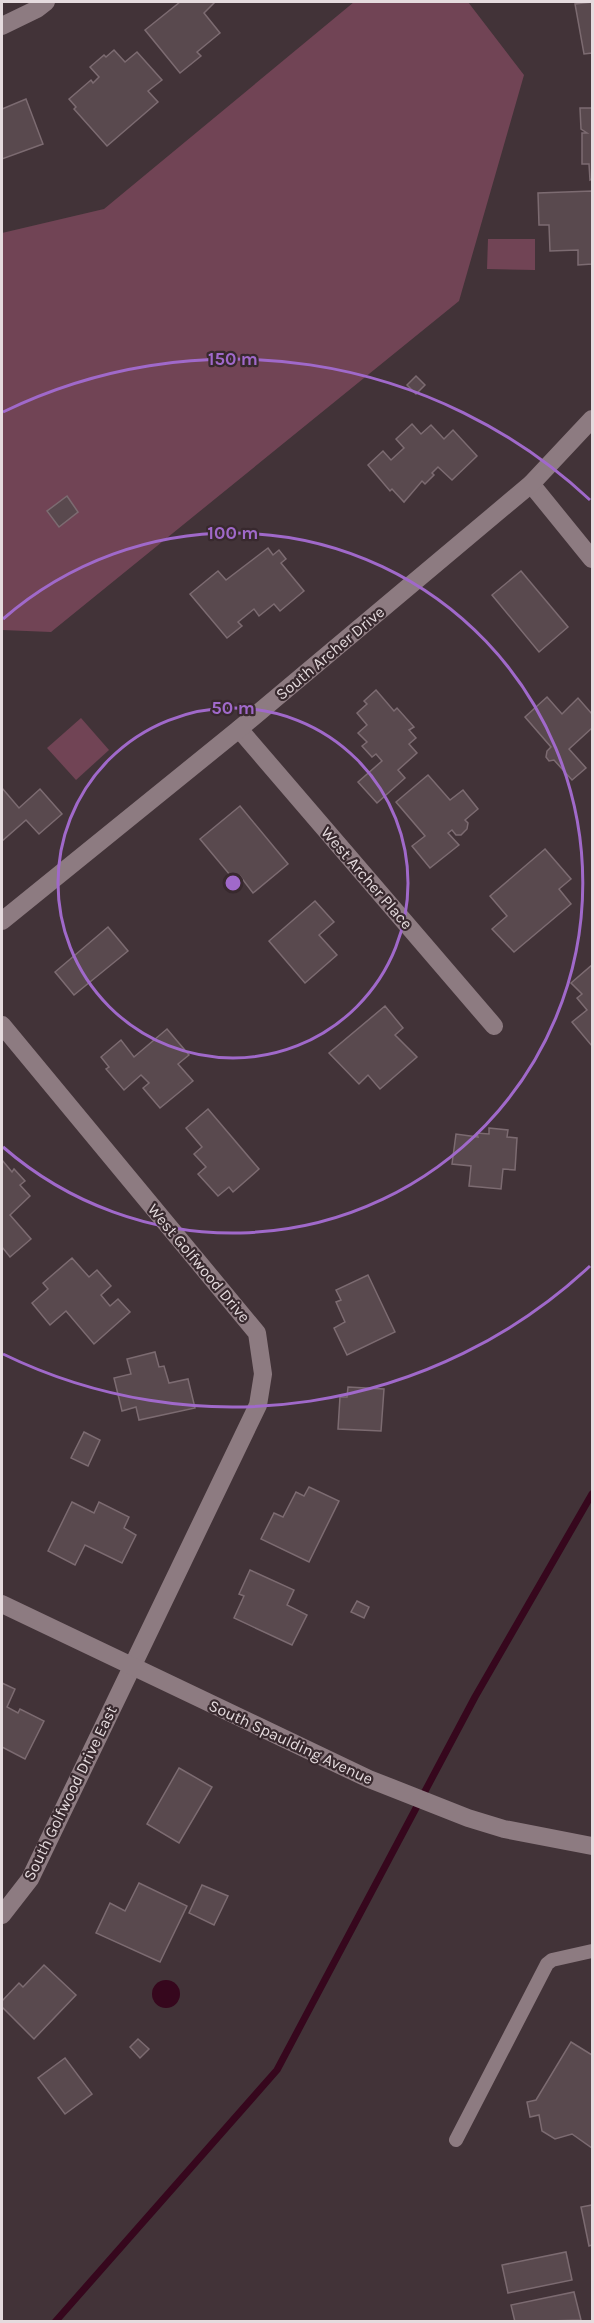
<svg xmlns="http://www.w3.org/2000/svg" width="594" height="2323" viewBox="0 0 594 2323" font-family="Karla,sans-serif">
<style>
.green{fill:#714455}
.water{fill:#36071d}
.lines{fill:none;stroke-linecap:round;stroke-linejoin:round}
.stream{stroke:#36071d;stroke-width:7}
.building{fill:#59494e;stroke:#7c6b71;stroke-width:1.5}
.service{stroke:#8d7b81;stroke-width:14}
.minor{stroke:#8d7b81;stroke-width:18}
.tertiary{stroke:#8d7b81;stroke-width:18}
.ring{fill:none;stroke:#a069ca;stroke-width:3}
.labels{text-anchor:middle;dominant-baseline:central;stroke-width:4.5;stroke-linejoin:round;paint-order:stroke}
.street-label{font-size:16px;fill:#e5dbde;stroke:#38292e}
.centre{fill:#a069ca;stroke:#38292e;stroke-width:3}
.ring-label{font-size:18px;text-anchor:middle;font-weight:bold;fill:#a069ca;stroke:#38292e;stroke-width:4.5;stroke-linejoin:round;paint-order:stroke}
</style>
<rect width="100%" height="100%" fill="#423338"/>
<g class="green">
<path d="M354,2h114l56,73 -65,226 -408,331 -49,-2v-397l102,-24z"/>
<path d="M488,239h47v31l-48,-1z"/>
<path d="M81,718l28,32 -33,30 -29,-32z"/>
</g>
<circle class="water" cx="166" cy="1994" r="14"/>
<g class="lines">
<path class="stream" d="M55,2322l222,-252 198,-373 117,-203"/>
</g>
<g class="building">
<path d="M180,2h35l-11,11 16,20 -23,19 4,4 -21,17 -35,-43z"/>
<path d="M592,2v51l-8,1 -9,-50z"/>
<path d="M114,50l11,12 12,-10 25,28 -14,11 10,11 -51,44 -33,-37 2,-2 -7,-8 22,-19 2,3 6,-6 -9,-10 14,-12 2,2z"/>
<path d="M26,99l17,45 -41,15v-50z"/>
<path d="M580,108h12v71l-2,1 -1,-16h-7v-31h5l-6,-4z"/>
<path d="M592,191v73l-14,1v-15l-28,1 -1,-26h-10l-1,-32z"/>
<path d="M416,376l9,9 -9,9 -9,-9z"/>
<path d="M412,424l9,10 10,-9 13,14 9,-9 24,26 -25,24 -14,-13 -6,6 2,2 -9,9 -3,-3 -18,21 -12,-13 -2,2 -22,-26 15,-14 8,9 13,-12 -8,-9z"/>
<path d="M67,496l11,16 -19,15 -12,-16z"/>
<path d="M268,548l5,7 6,-5 7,9 -5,4 23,28 -24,20 -6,-7 -15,12 -5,-7 -16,13 4,4 -15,12 -37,-44 28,-23 8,9z"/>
<path d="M521,571l47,56 -29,25 -47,-57z"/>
<path d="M376,690l18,21 3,-3 17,19 -5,3 7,8 -7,6 8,9 -19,17 7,8 -28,25 -19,-21 24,-21 -6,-7 -4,3 -10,-11 5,-4 -9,-9 9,-8 -10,-12 10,-9 -3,-3z"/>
<path d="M547,697l15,17 16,-16 14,16v14l-23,21 17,19 -14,12 -18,-20 -5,1 -3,-4 1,-6 4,-4 -26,-30z"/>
<path d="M428,775l22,25 13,-10 15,19 -13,11 3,3 -1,6 -6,6h-5l-4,-5 -4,3 11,12 -29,23 -18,-22 13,-10 -29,-34z"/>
<path d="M2,788l17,20 21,-19 22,25 -23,20 -13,-14 -24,21z"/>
<path d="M240,806l48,58 -35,29 -13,-17 -5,5 -35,-42z"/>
<path d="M545,849l26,30 -12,10 12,15 -57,48 -22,-23 15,-13 -17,-20z"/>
<path d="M315,901l19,21 -15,13 18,20 -32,28 -36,-42z"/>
<path d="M108,927l20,24 -54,44 -19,-23z"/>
<path d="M592,965v81l-20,-24 15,-12 -10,-12 5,-4 -11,-11z"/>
<path d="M385,1006l18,22 -8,7 22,22 -37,32 -12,-14 -9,9 -30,-31z"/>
<path d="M167,1029l22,26 -11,9 15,17 -33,27 -17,-20 6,-5 -8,-8 -17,15 -18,-21 3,-2 -8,-10 20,-17 13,17z"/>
<path d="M208,1109l51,60 -26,23 -4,-5 -11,9 -20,-22 8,-7 -12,-13 8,-7 -16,-19z"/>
<path d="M489,1128l19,2 -1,7 10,1 -2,32 -12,-1 -2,20 -32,-3 2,-20 -19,-2 4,-30 22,3 -1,-4 12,1z"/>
<path d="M2,1160l10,12 2,-3 11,12 -5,4 10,11 -20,19 21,24 -21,18 -8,-10z"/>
<path d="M72,1258l17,19 8,-7 14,16 -10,9 9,11 8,-7 12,13 -36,32 -28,-33 -16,14 -18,-22 16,-14 -5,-6z"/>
<path d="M368,1275l27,57 -48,23 -13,-27 11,-6 -9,-20 5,-2 -5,-10z"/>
<path d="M155,1352l4,15 5,-1 5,17 19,-4 7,29 -56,12 -3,-13 -14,4 -8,-33 17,-4 -4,-15z"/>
<path d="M348,1387l36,2 -3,42 -43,-2 2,-32h7z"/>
<path d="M84,1432l16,8 -12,26 -17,-8z"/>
<path d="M309,1487l30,14 -30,61 -48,-23 13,-26 9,4 13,-25 8,4z"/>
<path d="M72,1502l22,11 5,-11 30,15 -5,11 12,7 -14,28 -37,-18 -10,20 -27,-14z"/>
<path d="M250,1570l44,20 -7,15 20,10 -15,30 -58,-27 10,-22 -5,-2z"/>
<path d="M357,1601l12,6 -5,11 -13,-6z"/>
<path d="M2,1683l13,6 -8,18 11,6 2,-4 24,12 -19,38 -23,-12z"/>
<path d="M179,1768l33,19 -33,56 -32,-19z"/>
<path d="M139,1883l48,23 -27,56 -64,-29 14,-30 15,8z"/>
<path d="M202,1885l26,11 -14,29 -25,-12z"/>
<path d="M44,1965l32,30 -42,44 -32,-32v-6l17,-18 4,4z"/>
<path d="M138,2039l11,10 -9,9 -10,-11z"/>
<path d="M571,2042l21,13v93l-20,-14 -17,5 -13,-8 -3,-16 -9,2 -3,-15 9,-2z"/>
<path d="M65,2058l27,36 -27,20 -27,-36z"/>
<path d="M592,2205v40l-3,1 -8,-39z"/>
<path d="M566,2252l6,28 -64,13 -6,-28z"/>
<path d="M574,2292l7,28 -66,2 -4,-17z"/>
</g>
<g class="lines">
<path class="service" d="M456,2140l91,-176 5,-4 40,-9"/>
<g class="minor">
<path d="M2,26l35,-17 9,-7"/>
<path d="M531,484l61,75"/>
<path d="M239,729l255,297"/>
<path d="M2,921l237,-192 292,-245 61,-65"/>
<path d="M2,1025l255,308 6,41 -5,31 -228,474 -28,36"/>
</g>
<path class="tertiary" d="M2,1604l367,175 99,39 36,11 88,17"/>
</g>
<g class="ring">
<circle cx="233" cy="883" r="175"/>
<path d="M3 619A350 350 0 1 1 3 1147"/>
<path d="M590 1266A524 524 0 0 1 3 1354M3 412A524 524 0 0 1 590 500"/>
</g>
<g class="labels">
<g class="street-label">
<text transform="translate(330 653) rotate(-40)">South Archer Drive</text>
<text transform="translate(367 878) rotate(49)">West Archer Place</text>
<text transform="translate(199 1263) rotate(50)">West Golfwood Drive</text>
<text transform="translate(291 1742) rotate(25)">South Spaulding Avenue</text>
<text transform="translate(70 1793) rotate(-64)">South Golfwood Drive East</text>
</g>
</g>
<circle cx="233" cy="883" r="9" class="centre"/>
<g class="ring-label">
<text x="233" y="365">150 m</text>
<text x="233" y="539">100 m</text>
<text x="233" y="714">50 m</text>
</g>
<rect width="594" height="2323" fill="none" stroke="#e5dbde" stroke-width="6"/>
</svg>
